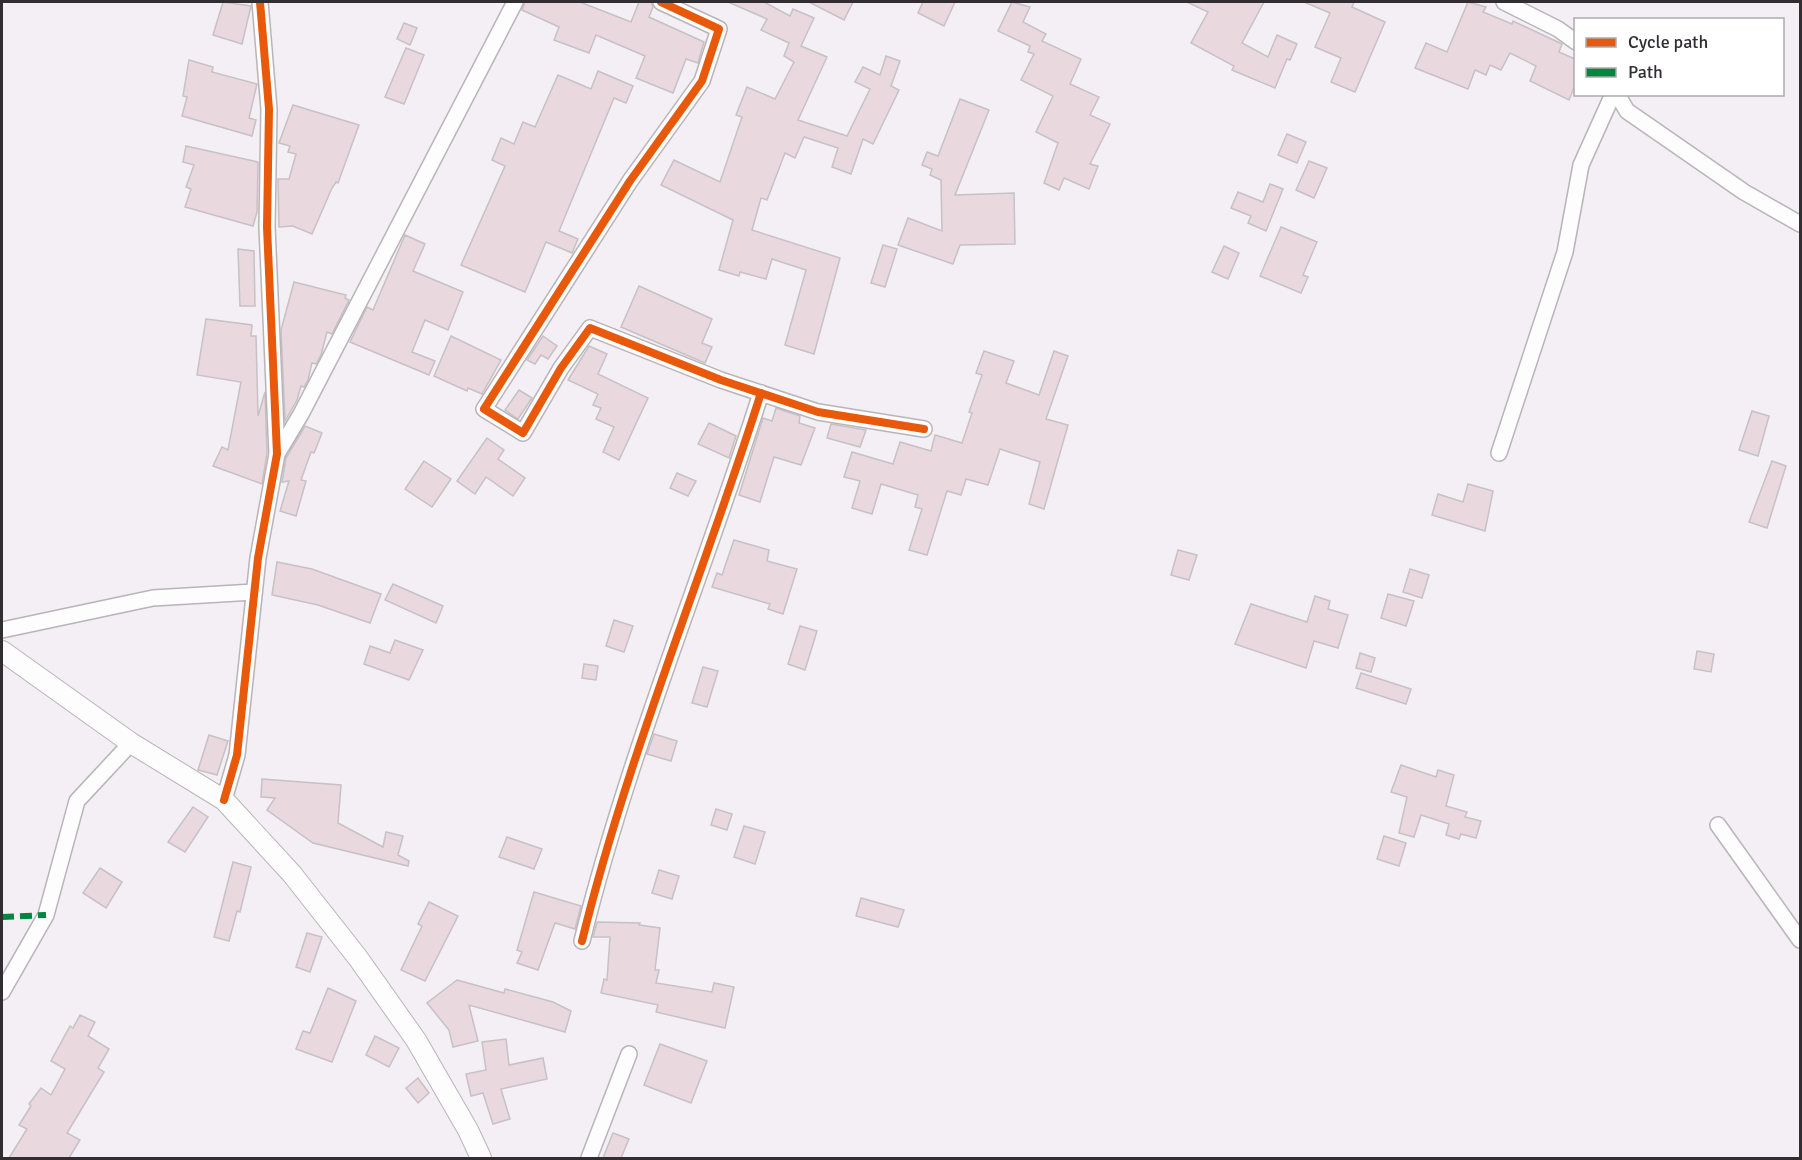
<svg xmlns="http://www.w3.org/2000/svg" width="1802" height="1160" viewBox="0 0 1802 1160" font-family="Signika,sans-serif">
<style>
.building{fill:#ead8df;stroke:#c6c1c4;stroke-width:1.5}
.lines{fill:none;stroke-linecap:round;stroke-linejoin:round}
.minor-casing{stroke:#b8b4b8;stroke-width:18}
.tertiary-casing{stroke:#b8b4b8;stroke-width:22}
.minor{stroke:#fdfdfd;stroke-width:15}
.tertiary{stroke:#fdfdfd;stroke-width:20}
.quiet{stroke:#00873e;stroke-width:6;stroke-dasharray:12 6;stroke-linecap:butt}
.cycleway-casing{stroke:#fff;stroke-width:11}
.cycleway{stroke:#e8590c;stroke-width:8}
</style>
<rect width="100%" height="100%" fill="#f4eff4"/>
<g class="building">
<path d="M223,2l28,4 -9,38 -29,-9z"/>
<path d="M525,2h55l51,20 8,-20h12l2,5 -4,10 55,25 -6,21 -12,-4 -13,34 -37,-15 9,-22 -49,-21 -7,18 -35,-13 5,-13 -37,-17z"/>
<path d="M728,2h36l26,14 3,-7 21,9 -13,28 26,11 -29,63 49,16 23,-47 -15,-7 8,-15 17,8 6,-19 14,5 -9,25 8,4 -26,54 -10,-5 -12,35 -19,-7 6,-19 -34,-11 -9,21 -10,-5 -18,47 -6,-2 -9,32 88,28 -26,96 -29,-9 21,-75 -34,-11 -6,20 -26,-7 -1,4 -20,-6 14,-50 -72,-35 13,-25 46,22 22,-65 -6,-2 11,-28 28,12 19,-37 -10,-6 5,-13 -28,-13 6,-11z"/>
<path d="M809,2h44l-9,18z"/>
<path d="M923,2h32l-11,24 -26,-13z"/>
<path d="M1012,2l18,5 -7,15 23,12 -4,7 39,18 -11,25 29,13 -9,18 20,9 -20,40 8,2 -9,23 -25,-11 -5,12 -15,-7 14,-40 -22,-11 17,-36 -32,-16 13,-26 -6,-2 2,-6 -32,-15z"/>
<path d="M1187,2h77l-22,41 26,14 9,-22 20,9 -7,16 -3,-1 -12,29 -43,-18 2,-4 -43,-23 17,-31z"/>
<path d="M1304,2h50l-2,5 33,15 -30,70 -24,-10 10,-24 -26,-11 15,-34z"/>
<path d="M1468,2l18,5 -3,5 29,12 1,-3 49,23 -3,8 16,7v26l-6,15 -39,-19 6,-15 -26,-13 -9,17 -11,-5 -4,10 -11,-5 -7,19 -53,-21 11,-25 21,9z"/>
<path d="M404,23l13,5 -7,17 -13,-6z"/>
<path d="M406,48l18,7 -20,49 -19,-7z"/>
<path d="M189,60l24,7 -1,5 45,12 -8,34 7,2 -4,16 -70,-20 5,-19 -4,-1z"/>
<path d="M598,71l35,15 -7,17 -12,-5 -55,133 19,8 -6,14 -26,-11 -21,50 -64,-27 44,-99 -13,-6 9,-22 13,6 9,-22 12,5 23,-52 33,14z"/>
<path d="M960,99l29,11 -34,85 59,-2 1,51 -55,1 -7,19 -55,-19 10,-27 34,13 -1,-51 -11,-5 2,-6 -10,-4 5,-13 11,4z"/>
<path d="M293,105l66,20 -21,58 -2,-1 -4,6 -20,46 -19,-8 -14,1 -1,-48h11l7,-25 -8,-2 2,-6 -11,-3z"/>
<path d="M1287,134l19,8 -9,21 -19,-8z"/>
<path d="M186,146l72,16 -1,50 -4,14 -68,-19 6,-18 -5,-2 8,-22 -11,-3z"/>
<path d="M1309,161l18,7 -13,30 -18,-8z"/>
<path d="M1270,184l13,5 -17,42 -18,-8 3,-7 -20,-8 7,-16 25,10z"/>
<path d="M1281,227l36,15 -14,33 5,2 -7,16 -41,-17z"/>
<path d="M405,235l20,9 -12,27 50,21 -15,38 -23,-10 -13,32 23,9 -6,14 -79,-33 17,-35 6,3z"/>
<path d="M883,245l14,4 -12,38 -14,-4z"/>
<path d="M1224,246l15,7 -11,26 -16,-7z"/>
<path d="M238,249l16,2 1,55h-15z"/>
<path d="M294,282l52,13 -1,3 4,2 -17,34 -5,-2 -6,23 -5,9 -4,-1 -4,17 -4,7 -3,-1 -4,14 -12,21 -4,-91z"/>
<path d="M639,286l73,33 -10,24 10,4 -7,16 -84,-36z"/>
<path d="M206,319l46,6 -1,11h5l2,80 7,-24 2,61 -5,31 -49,-18 9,-19 6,3 13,-68 -44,-7z"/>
<path d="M451,336l50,24 -19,34 -14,-6 -1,3 -33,-15z"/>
<path d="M543,336l14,10 -9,13 -7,-4 -6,9 -8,-4z"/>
<path d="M589,346l18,8 -9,20 50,24 -29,62 -16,-8 11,-25 -18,-8 5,-11 -8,-3 5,-11 -30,-14z"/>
<path d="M984,351l30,10 -8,22 33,12 15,-44 14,5 -22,63 22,6 -24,84 -15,-5 11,-42 -40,-13 -12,36 -22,-6 -5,16 -14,-4 -20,64 -18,-5 13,-41 -7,-2 3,-12 -37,-11 -9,30 -20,-6 8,-27 -16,-4 8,-25 41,12 7,-22 31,9 4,-16 27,8 10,-30 -3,-1 13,-37 -6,-2z"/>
<path d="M519,390l13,8 -14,21 -13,-9z"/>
<path d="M776,408l24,8 -1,7 16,5 -14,37 -27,-8 -14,45 -21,-7 24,-77 9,3z"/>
<path d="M1752,411l17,5 -11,40 -19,-6z"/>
<path d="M709,423l27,13 -7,22 -31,-14z"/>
<path d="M831,424l35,6 -6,17 -33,-9z"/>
<path d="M305,426l17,7 -8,20 -3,-1 -10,28 5,1 -10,35 -16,-5 9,-30 -7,1 4,-24z"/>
<path d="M487,438l17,12 -6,9 27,19 -12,18 -27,-19 -11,17 -18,-13z"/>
<path d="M424,461l27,18 -19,28 -27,-18z"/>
<path d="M1772,461l14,5 -19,62 -18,-6z"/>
<path d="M677,473l19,8 -8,15 -18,-8z"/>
<path d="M1468,484l25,7 -8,40 -53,-16 6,-21 25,8z"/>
<path d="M734,540l35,10 -2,11 30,8 -14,45 -15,-5 2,-5 -58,-17 5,-14 5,2z"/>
<path d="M1178,550l19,5 -8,25 -18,-5z"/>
<path d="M277,562l35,7 69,25 -11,29 -52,-18 -46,-10z"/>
<path d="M1410,569l19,6 -7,23 -19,-6z"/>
<path d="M393,584l50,22 -7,17 -51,-23z"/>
<path d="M1388,594l26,7 -8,25 -25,-8z"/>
<path d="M1315,596l15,5 -2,8 20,6 -10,33 -24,-7 -8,27 -71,-24 16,-40 56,18z"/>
<path d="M614,620l19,6 -9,26 -18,-6z"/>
<path d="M800,626l17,5 -12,39 -17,-6z"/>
<path d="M395,640l28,10 -14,30 -45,-16 6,-18 20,7z"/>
<path d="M1697,651l17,3 -3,18 -17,-3z"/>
<path d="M1360,653l15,5 -4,14 -15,-4z"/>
<path d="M584,664l14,2 -2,14 -14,-2z"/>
<path d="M703,667l15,4 -11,36 -15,-4z"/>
<path d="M1361,673l50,16 -5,15 -50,-16z"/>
<path d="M654,734l23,7 -6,20 -24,-7z"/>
<path d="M209,735l19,6 -11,34 -19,-5z"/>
<path d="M1401,765l35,12 2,-7 16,5 -8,31 21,6 -2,5 16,4 -5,17 -15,-4 -2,5 -13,-4 3,-11 -28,-9 -7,22 -15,-4 8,-36 -16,-5z"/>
<path d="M262,779l79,6 -3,38 45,24 3,-15 17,4 -5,19 11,6 -1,5 -95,-23 -46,-33 8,-12 -14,-1z"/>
<path d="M193,807l15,10 -23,35 -17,-10z"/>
<path d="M716,809l16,5 -5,16 -16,-5z"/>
<path d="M744,826l21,6 -10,32 -21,-7z"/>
<path d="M1384,836l22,7 -7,23 -22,-7z"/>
<path d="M507,837l35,12 -8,20 -35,-12z"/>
<path d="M233,862l18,5 -11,45 -3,-1 -8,30 -15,-4z"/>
<path d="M100,868l22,14 -16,26 -23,-15z"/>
<path d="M659,870l20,6 -7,23 -20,-6z"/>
<path d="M534,892l47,14 -6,23 -20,-6 -17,47 -21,-7 5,-11 -5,-2z"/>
<path d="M861,898l43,12 -6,17 -42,-11z"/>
<path d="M429,902l29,14 -33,65 -24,-11 21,-44 -4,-2z"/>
<path d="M597,922l43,1 -1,2 21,3 -5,42h4l-3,13 56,9 2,-9 20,4 -9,41 -69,-16 2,-7 -57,-12 3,-14 3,1 3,-43h-17z"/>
<path d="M307,933l15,4 -12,35 -14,-5z"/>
<path d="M457,980l47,13 1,-4 48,13 18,9 -6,21 -96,-27 9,36 -25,6 -4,-17 -22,-27z"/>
<path d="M328,988l28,13 -24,61 -36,-13 7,-18 7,2z"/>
<path d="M80,1015l15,7 -7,14 21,13 -11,19 6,4 -37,61 13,7 -11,18h-60l18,-29 -8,-4 12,-19 -2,-2 12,-16 10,7 14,-26 -14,-8 19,-35 3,2z"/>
<path d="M375,1036l24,12 -10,19 -23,-12z"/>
<path d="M506,1039l3,26 34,-7 4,21 -46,10 9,30 -17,5 -10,-31 -12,3 -5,-22 20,-4 -4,-28z"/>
<path d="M660,1044l47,17 -16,42 -47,-18z"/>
<path d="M418,1078l11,15 -11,10 -12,-15z"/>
<path d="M613,1133l16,6 -8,19h-18z"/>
</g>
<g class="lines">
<defs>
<g id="minor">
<path d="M661,2l58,27 -17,52 -72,100 -146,228 39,24 38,-65 29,-40 131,52 97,32 106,17"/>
<path d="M1504,2l54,27 18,13"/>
<path d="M1617,94l10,17 117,81 56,32"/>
<path d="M1499,453l66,-201 16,-87 32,-71"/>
<path d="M277,454l24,-40 214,-412"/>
<path d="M2,630l151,-32 101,-6"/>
<path d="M224,800l13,-45 21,-197 19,-104 -10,-227 2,-118 -9,-107"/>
<path d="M1718,825l82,115"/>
<path d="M582,941c46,-187 121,-365 179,-548"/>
<path d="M2,992l44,-77 31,-114 54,-58"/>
<path d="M589,1158l40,-104"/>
</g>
<path id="tertiary" d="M2,651l129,92 93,57 68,74 66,84 58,82 52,90 13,28"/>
</defs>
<use href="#minor" class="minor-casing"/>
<use href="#tertiary" class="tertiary-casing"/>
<use href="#minor" class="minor"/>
<use href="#tertiary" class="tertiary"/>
<path class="quiet" d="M2,917l44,-2"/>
<defs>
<g id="cycleway">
<path d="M661,2l58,27 -17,52 -72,100 -146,228 39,24 38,-65 29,-40 131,52 97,32 106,17"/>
<path d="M224,800l13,-45 21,-197 19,-104 -10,-227 2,-118 -9,-107"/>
<path d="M582,941c46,-187 121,-365 179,-548"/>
</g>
</defs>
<use href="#cycleway" class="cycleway-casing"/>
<use href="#cycleway" class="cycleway"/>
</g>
<rect width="1802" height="1160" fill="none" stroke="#312d31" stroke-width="6"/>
<rect x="1574" y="18" width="210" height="78" fill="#ffffff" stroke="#adabad" stroke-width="1.5"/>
<rect x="1586" y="38" width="30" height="9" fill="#e8590c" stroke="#adabad" stroke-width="1.5"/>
<text x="1628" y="48" font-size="18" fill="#312d31">Cycle path</text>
<rect x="1586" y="68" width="30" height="9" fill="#00873e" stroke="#adabad" stroke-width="1.5"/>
<text x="1628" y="78" font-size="18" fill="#312d31">Path</text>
</svg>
